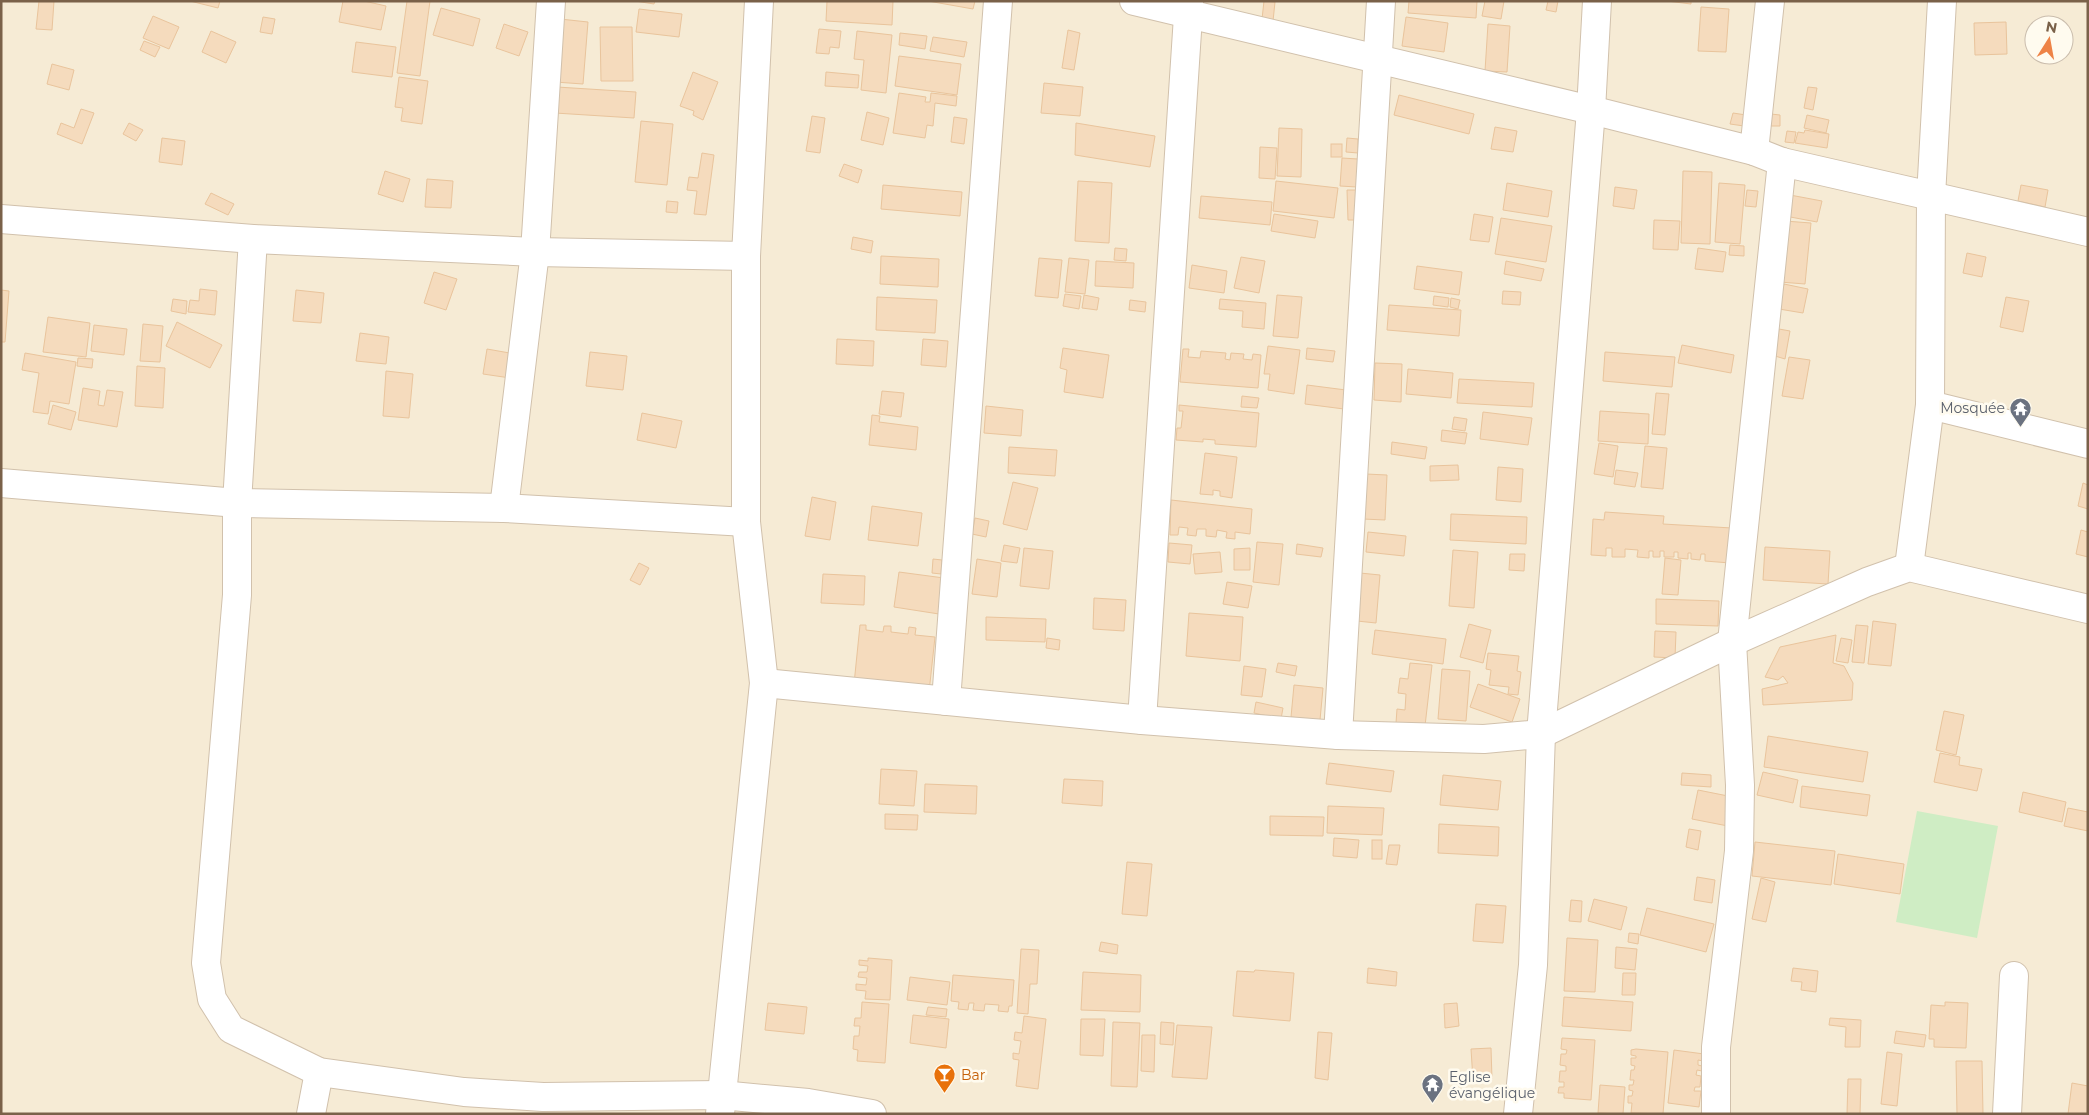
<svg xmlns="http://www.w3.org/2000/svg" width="2089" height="1115" viewBox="0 0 2089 1115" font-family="Montserrat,sans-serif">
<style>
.residential{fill:#f6ebd5;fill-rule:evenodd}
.green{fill:#cfedc4}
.building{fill:#f5dbbd;stroke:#e9c49c}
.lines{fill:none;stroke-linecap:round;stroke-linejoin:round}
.minor-casing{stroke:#d1c1ac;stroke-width:30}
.minor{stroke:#fff;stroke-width:28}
.labels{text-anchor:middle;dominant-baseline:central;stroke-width:5;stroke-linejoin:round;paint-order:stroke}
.worship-label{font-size:14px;fill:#5b616d;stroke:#fffbef;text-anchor:end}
.food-label{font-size:14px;fill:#c56008;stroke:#fffbef;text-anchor:start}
</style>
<rect width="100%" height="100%" fill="#fef8e7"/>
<path class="residential" d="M1,1h2087v1113h-2087zM2034,25h30v30h-30z"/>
<path class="green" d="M1917,811l81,15 -21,112 -81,-16z"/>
<g class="building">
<path d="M39,1h15l-2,29 -16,-1z"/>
<path d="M190,1h30l-2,7z"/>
<path d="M343,1h21l22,5 -5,24 -42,-8z"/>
<path d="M407,1h23l-10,75 -23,-3z"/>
<path d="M635,1h20l-1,3z"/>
<path d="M827,1h66l-1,24 -66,-4z"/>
<path d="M928,1h47l-2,8z"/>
<path d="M1264,1l11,1 -2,19 -11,-2z"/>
<path d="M1409,1h68l-1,17 -68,-5z"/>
<path d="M1485,1h19l-3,18 -19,-3z"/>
<path d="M1548,1h10l-2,11 -10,-2z"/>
<path d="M1667,1h24v3z"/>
<path d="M1701,7l28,2 -3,43 -28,-1z"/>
<path d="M441,8l39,11 -7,27 -40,-11z"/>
<path d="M639,9l43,5 -3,23 -43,-5z"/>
<path d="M153,16l26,11 -10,22 -26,-11z"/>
<path d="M263,17l12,2 -3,15 -12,-2z"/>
<path d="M1406,17l42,6 -4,29 -42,-6z"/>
<path d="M560,19l28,3 -5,62 -28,-2z"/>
<path d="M2006,22l1,32 -32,1 -1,-32z"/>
<path d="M504,24l24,8 -9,24 -23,-8z"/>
<path d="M1488,24l22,2 -3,46 -22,-1z"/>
<path d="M600,27h32l1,54h-32z"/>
<path d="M819,29l22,2 -2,17 -9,-1 -1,7 -13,-1z"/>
<path d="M1068,30l12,3 -6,37 -12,-2z"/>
<path d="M211,31l25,11 -10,21 -24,-11z"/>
<path d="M857,31l35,4 -6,58 -25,-3 3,-30 -10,-1z"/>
<path d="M900,33l27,3 -2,13 -26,-4z"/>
<path d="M933,37l34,5 -3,15 -34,-6z"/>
<path d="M144,41l16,6 -5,10 -15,-7z"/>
<path d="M356,42l40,5 -4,30 -40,-5z"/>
<path d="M899,56l62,8 -4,31 -62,-9z"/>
<path d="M52,64l22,6 -5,20 -22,-6z"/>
<path d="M693,72l25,10 -15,38 -10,-5 1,-4 -14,-5z"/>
<path d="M826,72l33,3 -1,13 -33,-2z"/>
<path d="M399,77l29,4 -6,43 -21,-3 2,-13 -8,-1z"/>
<path d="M1044,83l39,4 -3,29 -39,-3z"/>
<path d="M557,87l79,5 -2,26 -79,-5z"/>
<path d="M1808,87l9,1 -4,22 -9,-2z"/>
<path d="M899,93l27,4 -1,5h5l1,-9 26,3 -1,10 -21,-3 -2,23 -6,-1 -2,13 -32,-5z"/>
<path d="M1399,95l75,19 -5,20 -75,-19z"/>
<path d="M81,109l13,4 -12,31 -25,-10 4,-11 13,5z"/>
<path d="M867,112l22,6 -6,27 -22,-5z"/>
<path d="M1733,113l13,2 -2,11 -14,-2z"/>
<path d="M1771,114l9,1v11h-9z"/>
<path d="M1807,115l22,5 -3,13 -22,-5z"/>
<path d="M812,116l13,2 -5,35 -14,-2z"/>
<path d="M954,117l13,2 -3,25 -13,-2z"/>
<path d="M641,121l32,3 -6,61 -32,-3z"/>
<path d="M129,123l14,7 -7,11 -13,-7z"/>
<path d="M1076,123l79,13 -5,31 -75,-12z"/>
<path d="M1495,127l22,4 -4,21 -22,-3z"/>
<path d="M1279,128l23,1 -1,48 -24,-1z"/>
<path d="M1805,130l24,4 -2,14 -32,-5 3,-11 6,1z"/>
<path d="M1787,131l9,1 -2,11 -9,-1z"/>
<path d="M162,138l23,3 -3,24 -23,-3z"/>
<path d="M1347,138l11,1v14l-12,-1z"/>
<rect x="1331" y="144" width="11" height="13"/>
<path d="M1260,147l17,1 -2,31 -16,-1z"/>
<path d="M702,153l12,2 -8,60 -12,-1 3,-23 -10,-1 2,-13 9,1z"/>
<path d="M1342,158l16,1 -1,28 -17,-1z"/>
<path d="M844,164l18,6 -4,13 -19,-7z"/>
<path d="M385,171l25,8 -7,23 -25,-8z"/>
<path d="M1683,171l29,1 -2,72 -29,-1z"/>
<path d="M427,179l26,2 -2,27 -26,-1z"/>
<path d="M1078,181l34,2 -3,60 -34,-2z"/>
<path d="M1276,181l62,7 -4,30 -61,-7z"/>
<path d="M1507,183l45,8 -4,26 -45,-7z"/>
<path d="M1719,183l26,2 -5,59 -25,-2z"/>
<path d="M883,185l79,7 -2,24 -79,-7z"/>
<path d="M2021,185l27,5 -3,17 -27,-6z"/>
<path d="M1615,187l22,3 -3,19 -21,-3z"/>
<path d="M1347,190h11l1,30h-11z"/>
<path d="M1747,190l11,1 -2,16 -11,-1z"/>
<path d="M211,193l23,11 -6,11 -23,-11z"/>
<path d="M1790,195l32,6 -5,21 -32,-6z"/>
<path d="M1201,196l71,6 -2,23 -71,-7z"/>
<path d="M667,201l11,1 -1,11 -11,-1z"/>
<path d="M1274,214l44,7 -3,17 -44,-7z"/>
<path d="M1474,214l19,3 -4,25 -19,-2z"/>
<path d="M1501,218l51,8 -6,36 -51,-8z"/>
<path d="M1654,220l26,1 -2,29 -25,-1z"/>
<path d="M1785,221l26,2 -6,61 -25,-2z"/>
<path d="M853,237l20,4 -2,12 -20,-4z"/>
<path d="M1730,245l14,1v10l-15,-1z"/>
<path d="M1115,248l12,1 -1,12 -12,-1z"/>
<path d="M1698,248l28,4 -3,20 -28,-3z"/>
<path d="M1967,253l19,4 -4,20 -19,-4z"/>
<path d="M881,256l58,3 -1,28 -58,-3z"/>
<path d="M1241,257l24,4 -6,32 -25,-5z"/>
<path d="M1039,258l23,2 -4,38 -23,-2z"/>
<path d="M1069,258l20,2 -4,34 -20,-2z"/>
<path d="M1096,261l38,2 -1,25 -38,-2z"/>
<path d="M1506,261l38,8 -3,12 -37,-7z"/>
<path d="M1192,265l35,6 -3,22 -35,-5z"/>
<path d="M1417,266l45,6 -3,23 -45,-6z"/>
<path d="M434,272l23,7 -11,31 -22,-7z"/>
<path d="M1784,284l24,5 -5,24 -24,-4z"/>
<path d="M200,289l17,2 -2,24 -27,-3 2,-12 9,1z"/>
<path d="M1,290l8,1 -4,51h-4z"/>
<path d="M296,290l28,3 -3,30 -28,-2z"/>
<path d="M1503,291l18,1 -1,13 -18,-1z"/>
<path d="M1065,294l16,2 -2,13 -16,-3z"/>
<path d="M1084,295l15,3 -2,12 -15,-2z"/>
<path d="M1277,295l25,2 -4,41 -25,-2z"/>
<path d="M1434,296l15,2 -1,9 -15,-2z"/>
<path d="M877,297l60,3 -2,33 -59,-3z"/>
<path d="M2006,297l23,4 -6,31 -23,-5z"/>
<path d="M1451,298l9,2 -2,9 -8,-2z"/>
<path d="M173,299l14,2 -1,13 -15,-3z"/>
<path d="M1220,299l46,4 -2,26 -22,-2 1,-16 -24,-2z"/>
<path d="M1130,300l16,2 -1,10 -16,-2z"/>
<path d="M1389,305l72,5 -2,26 -72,-6z"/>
<path d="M48,317l42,6 -4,34 -43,-5z"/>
<path d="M177,322l45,23 -12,23 -44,-22z"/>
<path d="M143,324l20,2 -3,36 -20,-1z"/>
<path d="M94,325l33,4 -3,26 -33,-4z"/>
<path d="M1779,329l11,2 -5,28 -10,-3z"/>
<path d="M360,333l29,4 -3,27 -30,-3z"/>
<path d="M837,339l37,2 -1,25 -37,-2z"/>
<path d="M923,339l25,2 -2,26 -25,-2z"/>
<path d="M1682,345l52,10 -3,18 -53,-10z"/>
<path d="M1268,346l32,4 -6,44 -26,-4 2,-16h-6z"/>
<path d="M1063,348l46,7 -6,43 -39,-6 3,-22 -7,-2z"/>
<path d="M1307,348l28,3 -2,11 -27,-3z"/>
<path d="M487,349l34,6 -4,24 -34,-5z"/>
<path d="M1183,349h6l-1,8 12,1 1,-7 25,2 -1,6 5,1 1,-7 13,1 -1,5 9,1 1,-6 8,1 -3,33 -78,-6z"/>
<path d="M590,352l37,4 -4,34 -37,-4z"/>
<path d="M1605,352l70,5 -3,30 -69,-6z"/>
<path d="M25,353l51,9 -7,42 -19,-3 -2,13 -15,-2 6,-39 -17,-3z"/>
<path d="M1789,357l21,3 -7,39 -21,-3z"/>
<path d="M78,358l15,1 -1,9 -15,-2z"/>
<path d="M1375,363l27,1 -1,38 -27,-2z"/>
<path d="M137,366l28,2 -2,40 -28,-2z"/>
<path d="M1408,369l45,4 -2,25 -45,-4z"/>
<path d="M386,371l27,3 -4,44 -26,-2z"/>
<path d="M1459,379l75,4 -2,24 -75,-4z"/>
<path d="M1307,385l39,5 -2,19 -39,-5z"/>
<path d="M83,388l17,3 -2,14 6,1 3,-16 16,2 -6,35 -39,-7z"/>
<path d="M882,391l22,2 -3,24 -22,-3z"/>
<path d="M1656,393l13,1 -4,41 -13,-1z"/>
<path d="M1242,396l17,2 -2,10 -16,-1z"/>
<path d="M53,405l23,7 -5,18 -23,-6z"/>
<path d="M1179,405l80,8 -3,34 -41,-3v-4l-12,-1v3l-27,-2 1,-12h4l2,-17h-4z"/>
<path d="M986,406l37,4 -2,26 -37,-3z"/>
<path d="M1600,411l49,3 -1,30 -50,-3z"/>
<path d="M1483,412l49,6 -4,27 -48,-6z"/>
<path d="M642,413l40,8 -6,27 -39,-8z"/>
<path d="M872,415l8,1 -1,6 39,5 -2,23 -47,-5z"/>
<path d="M1454,417l13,2 -2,12 -13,-2z"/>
<path d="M1442,430l25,3 -2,11 -24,-3z"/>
<path d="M1392,442l35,5 -2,12 -34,-5z"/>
<path d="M1599,443l19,3 -5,31 -19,-3z"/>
<path d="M1645,446l22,2 -4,41 -22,-2z"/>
<path d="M1009,447l48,3 -2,26 -47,-3z"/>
<path d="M1205,453l32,4 -5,41 -12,-2v-5l-7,-1v5l-13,-1z"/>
<path d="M1458,465l1,15 -29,1v-15z"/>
<path d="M1498,467l25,2 -2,33 -25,-2z"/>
<path d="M1616,470l22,3 -3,14 -21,-3z"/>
<path d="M1366,474l21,1 -2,45 -22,-1z"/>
<path d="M1013,482l25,6 -11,42 -24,-6z"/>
<path d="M2083,483l5,2v24l-10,-3z"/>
<path d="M812,497l24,5 -6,38 -25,-4z"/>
<path d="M1171,500l81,9 -2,25 -15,-2v7l-9,-1 1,-6 -10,-2 -1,7 -10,-1v-7h-9l-1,7 -9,-1 1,-7 -9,-1 -1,8h-8z"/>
<path d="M872,506l50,7 -4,33 -50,-6z"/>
<path d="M1605,512l59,4 -1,8 69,4 -2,35 -25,-2v-7h-4l-1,6 -9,-1v-6h-3v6l-10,-1v-6h-4v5h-10v-6h-4v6h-7v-6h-4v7l-12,-1 1,-7 -13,-1v8h-13v-9h-6v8l-15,-1 2,-36 11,1z"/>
<path d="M1451,514l76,3 -1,27 -76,-4z"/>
<path d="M975,518l14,3 -3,16 -14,-3z"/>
<path d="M2081,530l7,2v25l-12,-3z"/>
<path d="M1368,532l38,4 -2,20 -38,-4z"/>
<path d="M1257,542l26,2 -4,41 -26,-3z"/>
<path d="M1169,543l23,2 -2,19 -22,-2z"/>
<path d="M1297,544l26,4 -2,9 -25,-3z"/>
<path d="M1004,545l16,3 -3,15 -16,-2z"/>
<path d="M1765,547l65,4 -2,33 -65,-4z"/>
<path d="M1024,548l29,3 -4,38 -29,-3z"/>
<path d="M1250,548v22h-16v-21z"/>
<path d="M1453,550l25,2 -4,56 -25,-2z"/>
<path d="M1220,552l2,20 -27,2 -2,-20z"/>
<path d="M1510,554h15l-1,17 -15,-1z"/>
<path d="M1665,558l16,2 -3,35 -16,-1z"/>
<path d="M933,559l9,1 -1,14 -9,-1z"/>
<path d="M977,559l24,4 -4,34 -25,-3z"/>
<path d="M639,563l10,5 -9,17 -10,-5z"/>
<path d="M899,572l45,6 -5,36 -45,-7z"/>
<path d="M1360,573l20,2 -4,48 -19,-2z"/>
<path d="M823,574l42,2 -1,29 -43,-2z"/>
<path d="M1227,582l25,4 -4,22 -25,-4z"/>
<path d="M1094,598l32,2 -2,31 -31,-2z"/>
<path d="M1656,599l63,2 -1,25 -62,-2z"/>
<path d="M1189,613l54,4 -3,44 -54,-5z"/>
<path d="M986,617l60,2 -1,23 -59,-2z"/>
<path d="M1873,621l23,3 -5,42 -23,-2z"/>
<path d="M1469,624l22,6 -8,33 -23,-6z"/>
<path d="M860,625h6v5l17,2 1,-6h7v6l17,2 1,-7 7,1 -1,7 20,2 -6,55 -75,-8z"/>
<path d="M1856,625l12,1 -4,37 -12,-1z"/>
<path d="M1375,630l71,9 -3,25 -71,-10z"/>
<path d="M1655,631l21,1 -1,26 -21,-1z"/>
<path d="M1836,635l-3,28 11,3 9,17 -1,17 -89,5 -1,-16 26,-6 -5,-7 -5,4 -13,-3 15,-30z"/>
<path d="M1047,638l13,2 -1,10 -13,-2z"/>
<path d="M1841,638l11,2 -4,23 -12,-2z"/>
<path d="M1488,653l31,3 -2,15 4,1 -3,23 -10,-1 1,-7 -20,-2 2,-15 -5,-1z"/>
<path d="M1278,663l19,3 -2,10 -19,-4z"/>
<path d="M1410,663l22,2 -7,61 -29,-3 1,-14 8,1 1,-16 -8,-1 2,-15 8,1z"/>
<path d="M1244,666l22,3 -4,28 -21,-2z"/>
<path d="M1442,669l28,2 -4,50 -28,-2z"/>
<path d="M1478,684l42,15 -8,23 -42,-15z"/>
<path d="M1294,685l29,3 -3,32 -29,-3z"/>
<path d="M1256,702l27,6 -2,11 -27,-6z"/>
<path d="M1944,711l20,4 -8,40 -20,-5z"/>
<path d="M1768,736l100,16 -5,30 -99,-15z"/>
<path d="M1940,753l20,4 -1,8 23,4 -5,22 -43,-9z"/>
<path d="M1329,763l65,8 -3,21 -65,-8z"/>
<path d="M881,769l36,2 -3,35 -35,-2z"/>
<path d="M1763,772l35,8 -5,23 -36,-8z"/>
<path d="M1682,773l29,2v12l-30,-2z"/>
<path d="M1443,775l58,6 -3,29 -58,-5z"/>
<path d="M1064,779l39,2 -1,25 -40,-3z"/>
<path d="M925,784l52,2 -1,28 -52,-2z"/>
<path d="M1802,786l68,9 -3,21 -67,-9z"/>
<path d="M1698,790l40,8 -5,29 -41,-8z"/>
<path d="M2023,792l43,10 -4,20 -43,-10z"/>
<path d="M1328,806l56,2 -2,27 -55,-2z"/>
<path d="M2068,808l20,4v19l-24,-5z"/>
<path d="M885,814l33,1 -1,15 -32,-1z"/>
<path d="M1270,816l54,1 -1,19 -53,-1z"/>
<path d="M1439,824l60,3 -1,29 -60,-3z"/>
<path d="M1689,829l12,2 -3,19 -12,-3z"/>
<path d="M1334,838l25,2 -2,18 -24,-2z"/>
<rect x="1372" y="840" width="10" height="19"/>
<path d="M1755,842l80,9 -4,34 -79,-9z"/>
<path d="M1389,845h11l-3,20 -11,-1z"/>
<path d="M1838,854l66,10 -4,30 -66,-10z"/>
<path d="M1127,862l25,2 -5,52 -25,-2z"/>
<path d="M1697,877l18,3 -3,23 -18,-3z"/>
<path d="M1761,878l14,4 -9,40 -14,-3z"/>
<path d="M1594,899l33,8 -6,23 -33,-9z"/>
<path d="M1571,900l11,1 -1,21 -12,-1z"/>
<path d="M1476,904l30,2 -3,37 -30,-2z"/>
<path d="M1647,908l67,16 -8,28 -66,-17z"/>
<path d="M1629,933l10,1 -1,10 -10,-2z"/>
<path d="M1567,938l31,2 -3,52 -31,-1z"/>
<path d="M1101,942l17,3 -1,9 -18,-3z"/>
<path d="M1616,947l21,2 -2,21 -20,-2z"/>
<path d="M1021,949l18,1 -2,34h-7l-2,30 -11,-1z"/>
<path d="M868,958l24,2 -2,40 -25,-1 1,-8 -10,-1v-6l10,1 1,-7 -9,-1 1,-5h8l1,-6 -9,-1v-5l9,1z"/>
<path d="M1368,968l29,4 -1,14 -29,-3z"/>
<path d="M1793,968l25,3 -2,21 -15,-2 1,-8 -11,-1z"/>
<path d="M1255,970l39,3 -4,48 -57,-5 4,-45 17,1z"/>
<path d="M1083,972l58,3 -1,37 -59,-2z"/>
<path d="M1623,973h13l-1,22h-13z"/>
<path d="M953,975l61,5 -2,26h-3l-1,6 -10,-1 1,-6 -14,-1 -1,7 -11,-1 1,-7h-5l-1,7 -10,-1 1,-7 -8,-1z"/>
<path d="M910,977l40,5 -3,23 -40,-5z"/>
<path d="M1564,997l69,5 -2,29 -69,-5z"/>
<path d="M862,1002l27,2 -4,59 -28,-2 1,-11 -5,-1 1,-13h5l1,-10h-6l1,-8h6z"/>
<path d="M1945,1002l23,1 -2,45 -32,-1v-8h-5l2,-34 14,1z"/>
<path d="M768,1003l39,4 -3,27 -39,-4z"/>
<path d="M1457,1003l2,23 -14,2 -1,-24z"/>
<path d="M928,1007l19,2 -1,8 -20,-2z"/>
<path d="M913,1015l36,4 -3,29 -36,-5z"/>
<path d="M1024,1016l22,3 -8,70 -22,-3 3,-26 -6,-1v-6l6,1 2,-13 -7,-1 1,-8 7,1z"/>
<path d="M1830,1018l31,2 -1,27h-15l1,-20 -17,-2z"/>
<path d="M1081,1019h24l-2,37 -23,-1z"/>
<path d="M1113,1022l27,1 -3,64 -26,-1z"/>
<path d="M1161,1022l13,1 -1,22 -13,-1z"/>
<path d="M1177,1025l35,2 -5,52 -35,-2z"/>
<path d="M1896,1031l30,4 -2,12 -30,-4z"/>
<path d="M1318,1032l14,1 -4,47 -13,-2z"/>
<path d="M1142,1035h13l-1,37 -13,-1z"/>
<path d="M1562,1038l33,2 -4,60 -27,-2v-5h-6l1,-6h5v-5h-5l1,-11h6v-5l-6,-1 1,-11h5l1,-4 -6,-1z"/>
<path d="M1491,1048l1,31 -19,1 -2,-31z"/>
<path d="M1636,1049l32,3 -5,62 -32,-1 1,-10h-4v-7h4l1,-5 -4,-1v-5h4l1,-5h-4l1,-10h3l1,-4 -4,-1v-7h5v-2l-5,-1v-5z"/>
<path d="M1674,1050l30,4 -1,7 -5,-1v5l4,1v5l-5,-1 -1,5 5,1 -1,11h-5l-1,4h7l-2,16 -31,-4z"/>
<path d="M1887,1052l15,2 -5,52 -16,-2z"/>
<path d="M1956,1061h26l1,53h-26z"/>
<path d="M1848,1079h13l-1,35h-13z"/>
<path d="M2072,1083l16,3v28h-20z"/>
<path d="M1600,1085l25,2 -2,27 -25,-1z"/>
</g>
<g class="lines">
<defs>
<g id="minor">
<path d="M1134,1l457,109 163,41 28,11 306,70"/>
<path d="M1754,151l16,-150"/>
<path d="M1,219l252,20 282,13 211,4"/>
<path d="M253,239l-16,264v92l-31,368 6,36 19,30 88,43 145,20 79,5 178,-2 87,8 64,11"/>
<path d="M1930,405l158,39"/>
<path d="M1,483l236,20 267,5 242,14"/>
<path d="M504,508l31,-256 16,-251"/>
<path d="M1909,567l21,-162 1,-209 11,-195"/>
<path d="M764,683l378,37 196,15 146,4 57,-5 191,-92 135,-60 42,-15 179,42"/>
<path d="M946,701l52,-700"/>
<path d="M1142,720l47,-719"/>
<path d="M1338,735l43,-734"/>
<path d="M311,1114l8,-42"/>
<path d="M720,1114l44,-431 -18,-161v-266l13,-255"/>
<path d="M1518,1114l15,-149 8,-231 50,-624 6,-109"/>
<path d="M1716,1114v-67l23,-196 1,-66 -8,-143 50,-480"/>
<path d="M2007,1114l7,-138"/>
</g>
</defs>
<use href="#minor" class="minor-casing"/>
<use href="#minor" class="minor"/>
</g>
<defs>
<symbol id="temple-pin" viewBox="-11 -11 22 30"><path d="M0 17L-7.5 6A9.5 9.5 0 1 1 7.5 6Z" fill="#6b7280" stroke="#fffbef"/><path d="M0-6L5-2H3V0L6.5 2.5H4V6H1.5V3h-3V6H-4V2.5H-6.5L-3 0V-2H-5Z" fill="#fff"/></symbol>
<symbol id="bar-pin" viewBox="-11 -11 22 30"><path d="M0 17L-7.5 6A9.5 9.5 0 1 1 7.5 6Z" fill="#e8710a" stroke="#fffbef"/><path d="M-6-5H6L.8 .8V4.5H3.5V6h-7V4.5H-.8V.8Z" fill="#fff"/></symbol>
</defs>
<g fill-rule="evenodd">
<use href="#temple-pin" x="2008" y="396" width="25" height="34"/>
<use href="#bar-pin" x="932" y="1062" width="25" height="34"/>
<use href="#temple-pin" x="1420" y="1072" width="25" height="34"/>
</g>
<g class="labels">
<g class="worship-label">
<text x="2005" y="408">Mosquée</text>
<text x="1449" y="1077" text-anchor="start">Eglise<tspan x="1449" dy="16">évangélique</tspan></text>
</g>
<g class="food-label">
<text x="961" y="1075">Bar</text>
</g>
</g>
<rect width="2089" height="1115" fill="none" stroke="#7a6149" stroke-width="5"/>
<g transform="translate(2049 40) rotate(11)"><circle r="24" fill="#fffbef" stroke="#cabdad"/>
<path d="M0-4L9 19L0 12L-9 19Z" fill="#ee8346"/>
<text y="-8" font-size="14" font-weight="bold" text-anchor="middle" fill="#7a6149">N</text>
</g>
</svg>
